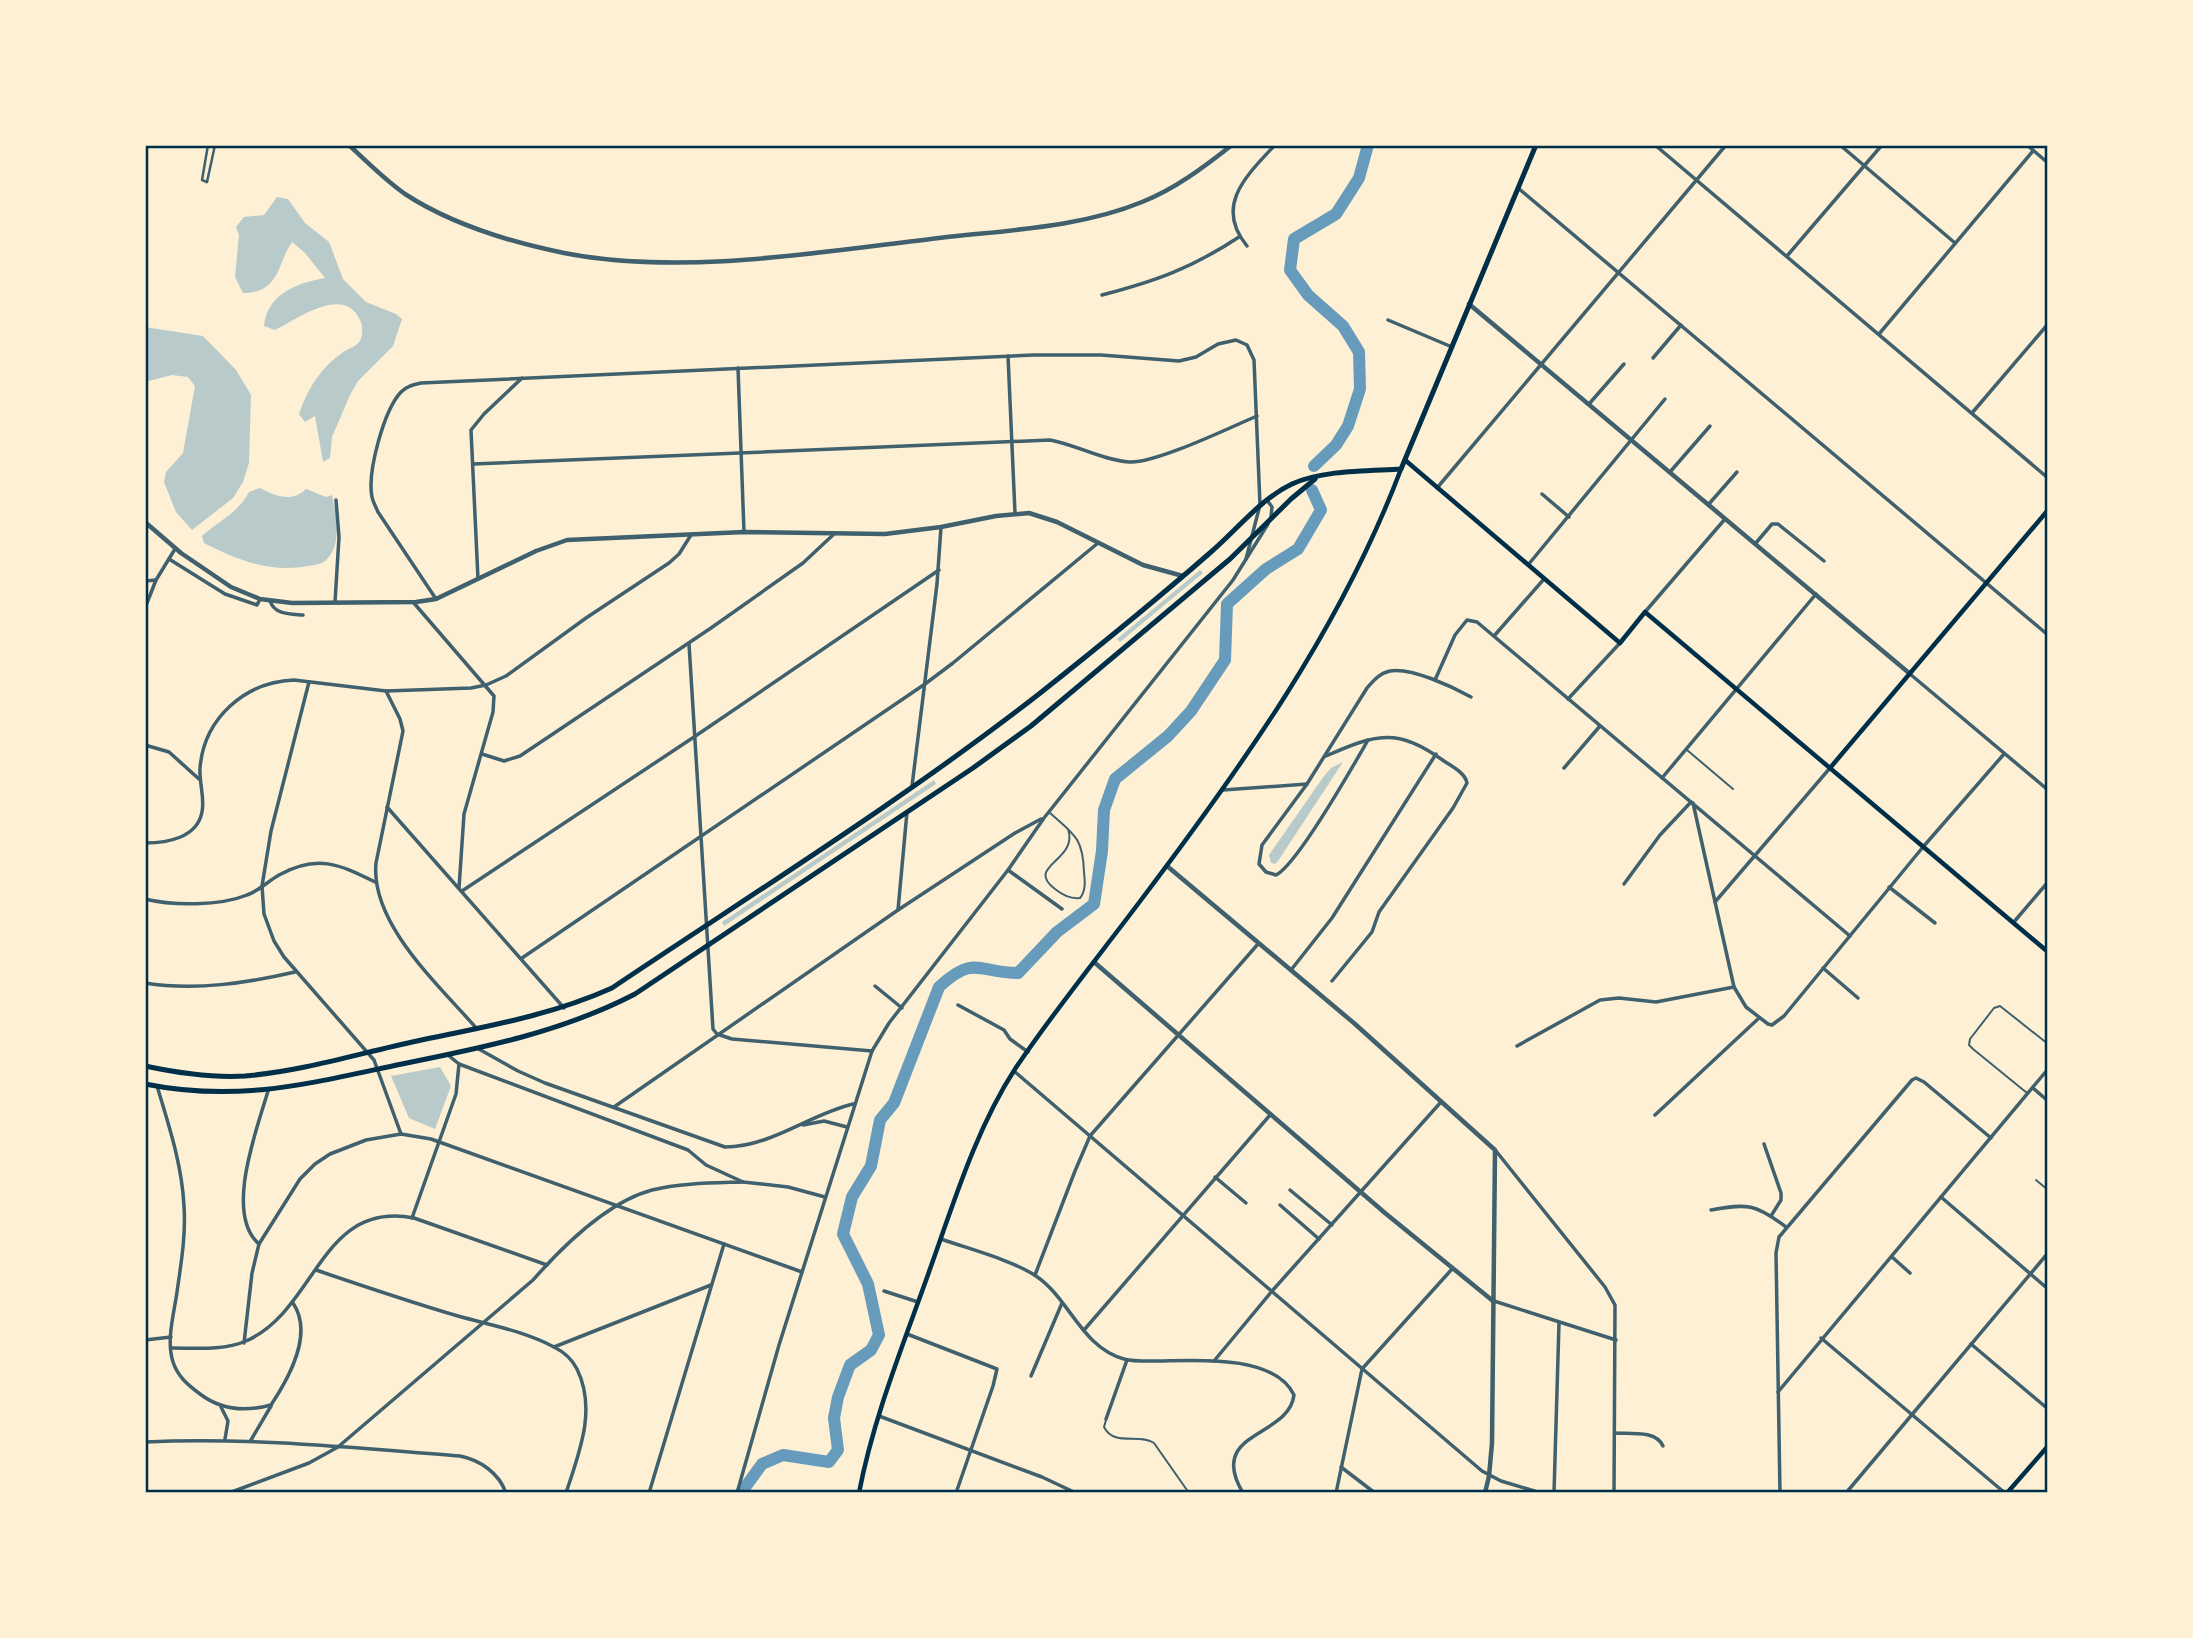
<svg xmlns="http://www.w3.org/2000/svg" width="2193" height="1638" viewBox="0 0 2193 1638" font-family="Inter,sans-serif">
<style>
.green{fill:#b9caca}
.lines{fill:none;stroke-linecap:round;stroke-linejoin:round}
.river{stroke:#669bbc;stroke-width:12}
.service{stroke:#3f606c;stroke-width:2}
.pedestrian{stroke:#3f606c;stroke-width:2.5}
.minor{stroke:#3f606c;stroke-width:3.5}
.tertiary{stroke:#3f606c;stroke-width:4.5}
.secondary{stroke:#003049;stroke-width:4.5}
.primary{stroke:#003049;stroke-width:5}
.neatline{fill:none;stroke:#003049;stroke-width:2.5}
</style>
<rect width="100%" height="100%" fill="#fdf0d5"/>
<g class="green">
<path d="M277,197l11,2 17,24 24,19 14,37 23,23 30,12 6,5 -9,27 -35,35 -8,14 -18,42 -2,21 -7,4 -8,-46 -10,6 -6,-8c8,-24 22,-47 43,-61 5,-4 14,-6 18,-12 3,-6 3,-16 0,-21 -16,-36 -63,-1 -85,10l-11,-4c3,-32 33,-43 61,-48l-20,-25 -13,-11c-15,22 -12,51 -49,51l-8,-16 4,-42 -3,-8 8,-10 20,-2z"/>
<path d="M145,327l58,9 33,34 15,25 -2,68 -6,19 -10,16 -41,32 -16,-18 -12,-30 2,-10 17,-19 12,-67 -7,-9 -16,-2 -27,7z"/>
<path d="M260,488c16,8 32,15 46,1l20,8 6,-2c4,19 10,47 -4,63 -5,6 -12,7 -20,8 -38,7 -71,-6 -104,-23l-2,-7c17,-15 37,-24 47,-44z"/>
<path d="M1200,570l3,3 -83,69 -3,-3z"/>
<path d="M1343,762l-65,99 -3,3 -4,-1 -2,-8 55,-79 7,-8z"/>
<path d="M934,780l2,4 -212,142 -2,-4z"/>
<path d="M440,1067l11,19 -16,43 -26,-11 -18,-42z"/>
</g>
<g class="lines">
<g class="river">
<path d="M1314,466l22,-21 12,-19 12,-37 -1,-37 -16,-26 -35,-31 -18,-25 4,-31 42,-25 23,-36 9,-33"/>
<path d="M741,1493l21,-29 21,-9 46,7 9,-12 -4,-32 4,-21 12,-32 21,-15 8,-15 -11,-51 -25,-50 9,-37 19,-31 9,-46 14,-17 45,-116c35,-33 40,-14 79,-14l39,-41 37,-28 8,-53 2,-41 11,-31 53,-43 23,-25 34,-51 2,-56 39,-35 32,-20 23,-39 -9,-20"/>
</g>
<g class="service">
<path d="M1687,750l46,39"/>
<path d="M1050,813c24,21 33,25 34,59 1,9 2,19 -4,26 -10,1 -17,-3 -25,-9 -31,-23 24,-28 13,-60"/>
<path d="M2027,1093l-54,-44 -4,-4 1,-6 24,-31 6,-2 48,38"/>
<path d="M2036,1180l12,10"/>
<path d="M1106,1420l-2,7c10,20 35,6 50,16l35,50"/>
</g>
<g class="pedestrian">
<path d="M207,182l-5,-2 6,-35"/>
<path d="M207,182l8,-37"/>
</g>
<g class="minor">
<path d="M1655,145l393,333"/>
<path d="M1840,145l115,98"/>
<path d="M2027,145l21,18"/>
<path d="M1518,188l530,447"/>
<path d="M1247,246c-33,-40 -1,-70 28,-101"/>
<path d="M1787,256l95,-111"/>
<path d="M1102,295c54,-14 90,-27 137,-58"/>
<path d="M1388,320l64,27"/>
<path d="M1879,334l154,-183"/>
<path d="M1008,356l7,157"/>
<path d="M1653,358l28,-33"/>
<path d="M738,368l6,164"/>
<path d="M1589,404l35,-40"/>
<path d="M1972,413l76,-89"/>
<path d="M473,464l577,-24c27,5 52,20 79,22 26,2 102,-35 128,-46"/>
<path d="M1670,472l40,-46"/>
<path d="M1437,488l289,-343"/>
<path d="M1542,494l27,23"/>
<path d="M1267,500l5,7 -1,10"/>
<path d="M1708,505l29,-33"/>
<path d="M1755,544l17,-20h6l46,37"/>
<path d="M169,559l56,35 32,11 3,-6"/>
<path d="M1528,565l137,-166"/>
<path d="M478,579l-7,-149 13,-16 38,-36"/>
<path d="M145,581l11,-1"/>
<path d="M436,599l-58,-87c-2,-5 -5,-10 -6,-15 -5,-25 12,-87 29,-105 6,-6 12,-7 20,-9l613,-28h67l78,6 17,-4 22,-13 18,-4 11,5 7,15 6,145 -14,54"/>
<path d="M270,601c5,14 20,13 33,14"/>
<path d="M335,602l4,-65 -3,-37"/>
<path d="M413,602l81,94 -1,16 -29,102 -5,74"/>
<path d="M145,608l11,-28 19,-31"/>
<path d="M1645,612l80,-93"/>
<path d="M1494,636l50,-57"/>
<path d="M689,644l24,385 4,5 15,5 140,12"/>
<path d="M1910,674l138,116"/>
<path d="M1435,680l20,-45 12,-15 10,2 373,314"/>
<path d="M309,682l-38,149 -9,55 2,28 10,27 10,16 90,103 27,74"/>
<path d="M386,691l14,28 3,12 -27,132c-6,61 64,123 101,166"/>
<path d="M1568,699l52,-56"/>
<path d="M1368,740c-15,26 -70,124 -92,135l-10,-3 -7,-8 3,-19 45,-61 60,-96c7,-8 13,-15 23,-17 21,-4 63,16 81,26"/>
<path d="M145,745l24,7 30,27"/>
<path d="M482,754l22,7 16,-5 191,-128 92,-65 31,-29"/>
<path d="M1326,756c50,-22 71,-29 118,5 9,6 21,12 23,22l-14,25 -74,104 -7,20 -40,49"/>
<path d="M1564,768l36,-42"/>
<path d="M1662,778l154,-184"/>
<path d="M912,786l25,-202 4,-57"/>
<path d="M1223,790l84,-6"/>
<path d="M1693,803l41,184 12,20 22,17 4,1 12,-9 139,-169 81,-93"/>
<path d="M387,807l177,201"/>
<path d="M145,843c22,0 52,-5 57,-31 3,-14 -3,-29 -2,-44 4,-50 45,-86 94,-88l92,11 85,-3 15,-3 20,-9 80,-58 83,-55 10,-9 12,-19"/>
<path d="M1008,870l54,39"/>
<path d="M1624,884l36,-49 31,-33"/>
<path d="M1889,887l46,36"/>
<path d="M462,891l232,-154 245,-167"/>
<path d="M145,899c28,7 75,7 102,-4 12,-4 21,-14 32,-20 38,-21 60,-11 96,7"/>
<path d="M1715,902l115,-134"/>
<path d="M898,910l9,-98"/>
<path d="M2013,923l35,-41"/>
<path d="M522,958l403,-274 28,-21 145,-120"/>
<path d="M1823,968l35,30"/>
<path d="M1291,970l41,-52 104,-164"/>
<path d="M145,983c50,8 102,0 150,-11"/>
<path d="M875,986l27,22"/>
<path d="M958,1005l46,25 6,9 18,13"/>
<path d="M1517,1046l83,-46 19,-2 37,4 78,-15"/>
<path d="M477,1048l41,23 27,12 180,64c46,0 85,-33 128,-43"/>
<path d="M448,1055l11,9 229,86 18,15 37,17 45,5 37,10"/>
<path d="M1014,1071l468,400 19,10 40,12"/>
<path d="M157,1086c12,40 25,79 27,120 2,29 -3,58 -7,86 -3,22 -11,48 -4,70 5,15 15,23 27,32 21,16 45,18 71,11 18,-27 43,-71 22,-102"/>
<path d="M2033,1088l15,13"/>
<path d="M614,1107l284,-197 117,-77 26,-14"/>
<path d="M1655,1115l104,-97"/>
<path d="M803,1125l21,-4 23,6"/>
<path d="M1764,1144l17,49v7l-10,16"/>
<path d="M1496,1151l109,136 10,18 -1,188"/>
<path d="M1215,1177l31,26"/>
<path d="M1290,1190l42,35"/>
<path d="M1941,1197l107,92"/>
<path d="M1280,1205l39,34"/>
<path d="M1711,1210c36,-7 45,-6 75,17"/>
<path d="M412,1218l44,-124 3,-30"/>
<path d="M941,1239c28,10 71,21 95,37 34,23 45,71 88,83 12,3 25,2 37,2 38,-1 114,-6 133,34 -5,43 -88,36 -51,98"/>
<path d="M259,1244c-35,-30 -2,-115 9,-153"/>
<path d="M1892,1257l18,16"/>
<path d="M316,1270c47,16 94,32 142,46 32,9 66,15 96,31 10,5 18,12 23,22 20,41 2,84 -11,124"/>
<path d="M1035,1275l40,-104 15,-35 168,-192"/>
<path d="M884,1291l34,11"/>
<path d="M1494,1301l122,39"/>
<path d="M1084,1330l187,-216"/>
<path d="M907,1334l90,35 -4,17 -37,107"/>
<path d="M1821,1338l184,155"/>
<path d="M145,1340l26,-3"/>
<path d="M244,1343l8,-70 7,-29 41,-65 15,-15 15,-10 36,-14 35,-6 30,5 371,133"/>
<path d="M1971,1344l77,65"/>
<path d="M554,1347l157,-62"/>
<path d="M171,1348c24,0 52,3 75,-7 71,-31 74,-141 168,-123l133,47"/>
<path d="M1214,1361l58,-70 169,-189"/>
<path d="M1031,1376l31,-73"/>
<path d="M1778,1392l270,-323"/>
<path d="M221,1407l7,14 -3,18"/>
<path d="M879,1416l163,61 34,16"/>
<path d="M1106,1419l21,-59"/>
<path d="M1615,1433c15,1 41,-3 48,13"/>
<path d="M251,1440l20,-34"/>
<path d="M145,1442c106,-5 210,6 315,14 20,4 39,17 46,37"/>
<path d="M1341,1467l34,26"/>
<path d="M229,1493l80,-30 29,-16 195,-167c30,-34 74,-78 119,-90 28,-7 61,-7 91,-8"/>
<path d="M649,1493l75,-249"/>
<path d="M737,1493l42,-148 93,-294 17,-28 119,-153 36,-52 189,-238 35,-56"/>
<path d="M1336,1493l26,-124 90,-100"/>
<path d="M1554,1493l5,-170"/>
<path d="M1780,1493l-4,-240 3,-16 133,-157 4,-2 8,4 67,56"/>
<path d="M1846,1493l202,-240"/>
</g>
<g class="tertiary">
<path d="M349,145c18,17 36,35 56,49 46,30 105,48 159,59 118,23 256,-1 375,-15 67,-8 140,-10 203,-36 33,-13 62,-35 90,-57"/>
<path d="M1469,304l440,369"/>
<path d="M145,522l36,31 50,34 29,12 32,4 124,-1 20,-3 100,-48 31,-11 177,-8 141,2 56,-7 55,-11 33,-3 28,9 86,43 40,11"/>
<path d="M1167,866l188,158 140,126 -3,293 -3,33 -4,17"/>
<path d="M1094,962l291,251 108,88"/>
</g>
<g class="secondary">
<path d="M1405,460l215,183 25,-31 403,340"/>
<path d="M1830,768l218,-258"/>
<path d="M859,1493c15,-78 45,-150 71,-224 24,-67 46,-140 85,-200 39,-58 84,-113 126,-169 102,-135 200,-272 260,-431"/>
<path d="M2007,1493l41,-47"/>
</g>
<g class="primary">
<path d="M145,1066c33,7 67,12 100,10 59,-5 115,-23 172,-35 66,-14 133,-25 195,-53 143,-96 291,-188 427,-294 58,-46 116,-93 172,-142 26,-22 49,-53 81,-68 30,-14 76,-13 109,-15l135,-324"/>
<path d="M145,1084c94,19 166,-1 257,-20 80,-16 160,-32 233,-70l338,-226 58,-42 199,-167 61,-60 24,-20"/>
</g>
</g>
<rect width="2193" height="1638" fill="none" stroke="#fdf0d5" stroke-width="294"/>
<rect x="147" y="147" width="1899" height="1344" class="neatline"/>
</svg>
